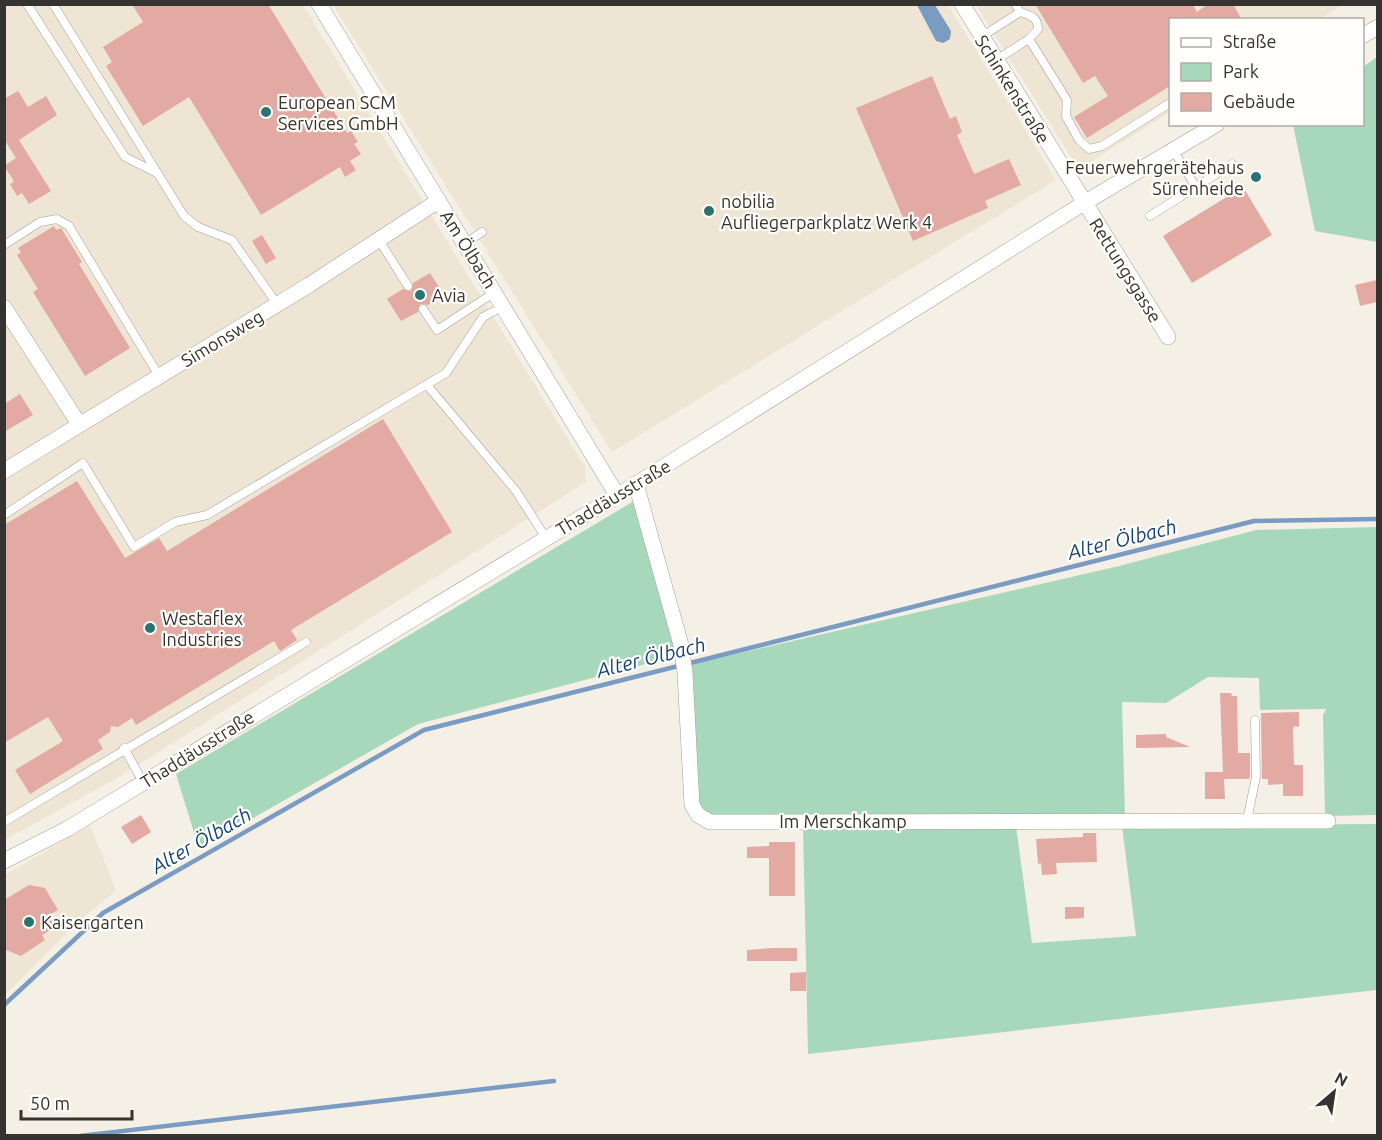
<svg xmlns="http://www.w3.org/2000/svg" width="1382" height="1140" viewBox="0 0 1382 1140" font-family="Ubuntu,sans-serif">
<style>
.built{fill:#efe5d4}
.green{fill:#a7d8bc}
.water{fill:#7a9bc2}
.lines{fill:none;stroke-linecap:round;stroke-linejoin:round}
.stream{stroke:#7a9bc2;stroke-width:4.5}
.building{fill:#e3a9a3}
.service-casing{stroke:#a5a096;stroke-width:9}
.minor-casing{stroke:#a5a096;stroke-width:16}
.service{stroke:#fff;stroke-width:8}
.minor{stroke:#fff;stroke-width:15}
.poi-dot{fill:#2a7370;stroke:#fffefb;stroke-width:2}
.labels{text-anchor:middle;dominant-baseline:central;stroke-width:4.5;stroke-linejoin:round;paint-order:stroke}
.street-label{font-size:18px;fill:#35332f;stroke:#fffefb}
.poi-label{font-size:18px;fill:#35332f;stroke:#fffefb;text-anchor:start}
.water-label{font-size:20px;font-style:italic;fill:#144476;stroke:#fffefb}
</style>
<rect width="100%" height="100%" fill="#f5f0e5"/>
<g class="built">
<path d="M5,5h298l282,462 1,15 -467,295 -114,63z"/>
<path d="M333,5h615l108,175 -444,272z"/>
<path d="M976,5h367l-24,14 -149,1v92l-89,56 -10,-11z"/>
<path d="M90,825l26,65 -43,37 -68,68v-120z"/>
</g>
<g class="green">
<path d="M1377,57v185l-62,-11 -22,-106 69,-1 1,-57z"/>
<path d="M634,501l42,155 -258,68 -219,125 -23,-75z"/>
<path d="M1377,527v288l-52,1 -2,-101 3,-6 -66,1 -1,-32 -51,-1 -42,26 -44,-1 3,116 -412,-1 -15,-13 -6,-140 427,-98 137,-36z"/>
<path d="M1377,824v166l-569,64 -5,-227 213,-1 16,117 104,-7 -14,-110z"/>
</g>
<path class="water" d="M917,5h18l16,26 -1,8 -7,4 -7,-2z"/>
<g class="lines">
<g class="stream">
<path d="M4,1005l99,-92 321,-183 830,-209 124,-2"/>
<path d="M80,1136l474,-55"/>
</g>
</g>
<g class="building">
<path d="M132,4h136l79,129 4,-2 7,11 -4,2 7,10 -11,7 6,9 -11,7 -5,-10 -79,48 -72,-118 -46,29 -37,-60 6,-4 -9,-15 40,-25z"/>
<path d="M1035,4h157l5,8 11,-8h25l9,16h-72v66l-83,52 -13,-21 34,-21 -13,-20 -12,7z"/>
<path d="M932,76l18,43 6,-3 6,16 -5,3 17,39 35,-15 12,26 -36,16 3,7 -75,33 -57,-133z"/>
<path d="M18,91l10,16 18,-11 11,19 -38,25 32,51 -22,13 -7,-11 -5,3 -7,-12 4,-2 -2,-4 -8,-12 12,-8 -12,-19v-40z"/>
<path d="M1243,187l29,48 -80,48 -29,-47z"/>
<path d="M54,226l2,4 5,-2 21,34 -3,2 51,84 -45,28 -52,-84 5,-3 -21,-34 4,-3 -3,-4z"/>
<path d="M262,235l14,23 -10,6 -14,-23z"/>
<path d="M430,273l14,22 -16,10 -8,-1 -2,8 -17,9 -14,-22 16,-10 8,2 2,-8z"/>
<path d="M1377,280v22l-17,4 -5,-21z"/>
<path d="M20,394l13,21 -29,17v-28z"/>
<path d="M383,419l69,113 -161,98 6,10 -17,11 -6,-10 -138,84 -4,-7 -14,9 -7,-1 -1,6 -12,8 5,9 -73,45 -15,-24 48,-29 -15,-24 -44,26v-218l73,-44 48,77 34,-20 8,13z"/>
<path d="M1220,693h11l1,3h5l1,57h12v23l-1,3h-25l1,20h-20v-27h18z"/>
<path d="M1299,712v15l-5,-1 -1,5 1,34h9v31h-20v-12l-15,1v-6h-6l-1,-66z"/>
<path d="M1166,734v3l24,10 -54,1v-13z"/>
<path d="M141,815l10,17 -19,12 -11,-17z"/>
<path d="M1083,833h13l1,29 -41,1 1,11 -15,1 -1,-12 -3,1 -2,-25 47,-2z"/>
<path d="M769,842h26v54h-26v-38h-22v-11l22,-1z"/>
<path d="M29,885l16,3 13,22 -9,5 7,12 -14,8 3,5 -24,16 -17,-7v-49z"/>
<path d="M1065,907h19v11l-19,1z"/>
<path d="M773,948h24v13h-50v-11z"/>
<path d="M806,972v19h-16v-18z"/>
</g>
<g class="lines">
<defs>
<g id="service">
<path d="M27,4l98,153 32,16"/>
<path d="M53,4l131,212 14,11 34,13 45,64"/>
<path d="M981,37l39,-25"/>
<path d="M1029,39l38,61 -1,16 13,24 10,9 13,-3 68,-43"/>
<path d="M996,60l33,-21 9,-10c0,-12 -8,-14 -18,-17l-5,-8"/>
<path d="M1173,150l23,37"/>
<path d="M1150,216l82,-52"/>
<path d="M379,240l29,46"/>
<path d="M464,244l18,-12"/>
<path d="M4,245l36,-23 17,-3 12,7 90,150"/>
<path d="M423,309l14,21 58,-38"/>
<path d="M427,385l89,106 30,47"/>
<path d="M4,515l79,-52 51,84 41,-25 32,-7 239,-142 37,-56 21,-11"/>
<path d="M124,748l19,34"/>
<path d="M1247,820l9,-43 -1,-57"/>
<path d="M4,822l302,-180"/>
</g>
<g id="minor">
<path d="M319,4l298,491"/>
<path d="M962,4l206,333"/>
<path d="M1362,36l16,-9"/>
<path d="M4,307l75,117"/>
<path d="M4,471l305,-186 129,-84"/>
<path d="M636,484l45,161 4,28 7,132 6,10 12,7 618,-1"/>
<path d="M4,861l63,-32 569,-345 448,-281 133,-79"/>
</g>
</defs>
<use href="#service" class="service-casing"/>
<use href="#minor" class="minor-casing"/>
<use href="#service" class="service"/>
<use href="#minor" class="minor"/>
</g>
<g class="poi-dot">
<circle cx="266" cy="112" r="6"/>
<circle cx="1256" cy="177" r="6"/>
<circle cx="709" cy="211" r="6"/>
<circle cx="420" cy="295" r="6"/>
<circle cx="150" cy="628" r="6"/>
<circle cx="29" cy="922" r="6"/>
</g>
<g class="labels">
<g class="street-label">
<text transform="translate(1013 89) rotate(58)">Schinkenstraße</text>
<text transform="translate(469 249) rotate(58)">Am Ölbach</text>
<text transform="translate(1126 270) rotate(58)">Rettungsgasse</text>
<text transform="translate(222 338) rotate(-31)">Simonsweg</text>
<text transform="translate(613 497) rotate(-31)">Thaddäusstraße</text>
<text transform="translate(197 749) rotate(-32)">Thaddäusstraße</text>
<text x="843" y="821">Im Merschkamp</text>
</g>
<g class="poi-label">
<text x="278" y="102">European SCM<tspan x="278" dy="21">Services GmbH</tspan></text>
<text x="1244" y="167" text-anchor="end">Feuerwehrgerätehaus<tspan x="1244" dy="21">Sürenheide</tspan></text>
<text x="721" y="201">nobilia<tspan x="721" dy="21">Aufliegerparkplatz Werk 4</tspan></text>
<text x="432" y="295">Avia</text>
<text x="162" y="618">Westaflex<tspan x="162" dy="21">Industries</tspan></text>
<text x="41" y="922">Kaisergarten</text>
</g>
<g class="water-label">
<text transform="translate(1122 539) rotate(-14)">Alter Ölbach</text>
<text transform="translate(651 657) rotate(-14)">Alter Ölbach</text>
<text transform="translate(201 840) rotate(-30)">Alter Ölbach</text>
</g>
</g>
<rect width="1382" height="1140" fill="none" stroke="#35332f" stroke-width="12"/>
<rect x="1169" y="18" width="195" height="108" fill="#fffefb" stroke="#aeada9" stroke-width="1.5"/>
<rect x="1181" y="38" width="30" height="9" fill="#ffffff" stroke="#aeada9" stroke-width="1.5"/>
<text x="1223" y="48" font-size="18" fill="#35332f">Straße</text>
<rect x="1181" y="63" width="30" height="18" fill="#a7d8bc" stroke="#aeada9" stroke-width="1.5"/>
<text x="1223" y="78" font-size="18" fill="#35332f">Park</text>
<rect x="1181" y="93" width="30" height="18" fill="#e3a9a3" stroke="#aeada9" stroke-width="1.5"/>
<text x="1223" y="108" font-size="18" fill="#35332f">Gebäude</text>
<g transform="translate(1334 1092) rotate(29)" stroke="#fffefb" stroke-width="4.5" paint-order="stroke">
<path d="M0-4.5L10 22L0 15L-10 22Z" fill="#35332f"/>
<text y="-9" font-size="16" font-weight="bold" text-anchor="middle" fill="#35332f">N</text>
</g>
<path d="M21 1110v9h111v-9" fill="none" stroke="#35332f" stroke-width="3"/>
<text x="30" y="1110" font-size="18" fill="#35332f" stroke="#fffefb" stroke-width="4.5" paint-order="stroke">50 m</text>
</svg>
